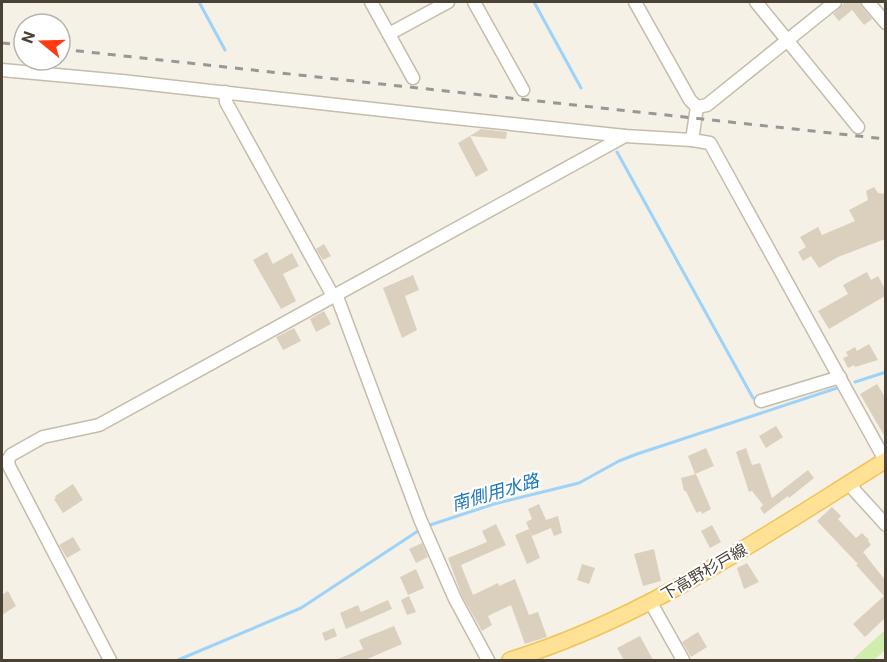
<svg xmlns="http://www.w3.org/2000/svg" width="887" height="662" viewBox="0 0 887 662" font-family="Roboto,'Noto Sans JP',sans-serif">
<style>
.green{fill:#cfeeab}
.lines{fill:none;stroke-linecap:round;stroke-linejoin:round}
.stream{stroke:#9dd2f9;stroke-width:3}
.building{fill:#dbd0be}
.minor-casing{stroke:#c5bcab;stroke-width:15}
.major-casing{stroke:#f1c559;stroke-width:18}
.minor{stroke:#fff;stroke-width:12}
.major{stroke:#ffe296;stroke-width:15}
.rail{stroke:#979797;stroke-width:3;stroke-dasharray:8 8;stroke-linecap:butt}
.labels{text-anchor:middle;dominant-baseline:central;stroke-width:4.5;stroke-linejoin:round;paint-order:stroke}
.street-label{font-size:16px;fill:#494235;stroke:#fff}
.water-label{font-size:18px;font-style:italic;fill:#2078b9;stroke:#fff}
</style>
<rect width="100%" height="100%" fill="#f5f1e7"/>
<path class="green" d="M885,630v20l-11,10h-22z"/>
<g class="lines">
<g class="stream">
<path d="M199,2l26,48"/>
<path d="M534,2l47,86"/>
<path d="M617,152l136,246"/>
<path d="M855,382l31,-10"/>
<path d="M427,526l67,-22 85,-21 40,-22 18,-7 200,-66"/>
<path d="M178,660l123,-52 120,-79"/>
</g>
</g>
<g class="building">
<path d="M845,2h15l2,5 10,12 -8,6 -12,-15 -13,11 -6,-7z"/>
<path d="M481,129l26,3 -1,7 -36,-3z"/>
<path d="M470,136l18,34 -12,7 -18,-34z"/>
<path d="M874,187l4,6 7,1v45l-47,18 -19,11 -8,-12 -8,5 -5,-9 8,-5 -6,-10 18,-10 4,8 33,-14 -6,-11 19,-10 -2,-9z"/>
<path d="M324,244l7,12 -8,4 -7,-11z"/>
<path d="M267,252l6,12 19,-11 7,13 -16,8 13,27 -15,8 -28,-49z"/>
<path d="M867,272l4,8 7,-4 7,13v7l-56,33 -11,-18 30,-17 -5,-9z"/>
<path d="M413,275l6,15 -14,6 12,34 -15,8 -19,-50z"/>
<path d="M324,311l7,13 -15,8 -6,-13z"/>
<path d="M294,328l7,13 -18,9 -7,-13z"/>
<path d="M869,344l9,16 -23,7 -1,-2 -6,3 -5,-10 5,-2 -2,-4 9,-5 2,4z"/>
<path d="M877,384l8,13v40l-25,-43z"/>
<path d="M776,426l7,11 -17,11 -7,-12z"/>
<path d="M706,448l8,18 -19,8 -7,-18z"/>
<path d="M746,448l6,17 8,-2 12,35 36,-28 6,8 -25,20 -1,-2 -24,18 -4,-6 3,-3 -11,-14 -3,1 -13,-40z"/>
<path d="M696,474l15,35 -9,5 -1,-3 -4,2 -3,-5 -8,-17h-2l-3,-13z"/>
<path d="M73,484l10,16 -20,13 -9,-14 2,-1 -1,-2z"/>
<path d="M539,504l7,16 12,-4 4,17 -8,3 -3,-8 -19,8 -6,-14 6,-3 -4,-10z"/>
<path d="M832,507l9,9 -3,3 18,19 6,-5 7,7 -1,1 3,4 -8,7 22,28v38l-20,19 -12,-13 31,-28 -28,-31 2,-1 -41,-43z"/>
<path d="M496,524l10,21 -45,20 12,30 25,-12 1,3 16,-7 14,36 9,-3 9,25 -22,7 -14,-39 -23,11 4,9 -10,6 -20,-35 -14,-38 39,-16 -5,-11z"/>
<path d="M712,525l9,17 -11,6 -9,-17z"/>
<path d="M529,529l11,29 -13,6 -12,-29z"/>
<path d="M73,537l8,13 -14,8 -8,-13z"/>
<path d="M422,543l6,14 -12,6 -7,-14z"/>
<path d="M654,549l7,32 -18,5 -9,-32z"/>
<path d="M747,563l12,19 -15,7 -7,-21z"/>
<path d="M582,564l13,4 -6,16 -12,-4z"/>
<path d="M416,569l8,19 -16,7 -8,-18z"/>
<path d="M8,591l8,15 -14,9v-20z"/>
<path d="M409,596l7,16 -9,3 -6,-15z"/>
<path d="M388,600l4,9 -46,20 -6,-16 18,-8 3,7z"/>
<path d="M394,626l8,18 -37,16h-30l28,-11 -4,-9z"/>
<path d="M334,628l3,8 -12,5 -3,-8z"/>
<path d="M698,632l9,15 -16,10 -9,-15z"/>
<path d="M640,636l13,24h-29l-7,-12z"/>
</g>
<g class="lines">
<defs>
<g id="minor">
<path d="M371,2l42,76"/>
<path d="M474,2l49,88"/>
<path d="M635,2l55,98 7,7"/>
<path d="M756,2l102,125"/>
<path d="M868,2l18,21"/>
<path d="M389,34l59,-32"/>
<path d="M2,70l120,11 314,35 189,20 67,4 18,3 175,317"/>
<path d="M225,92l1,10 107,194"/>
<path d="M697,107l10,-2 128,-103"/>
<path d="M692,140l5,-33"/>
<path d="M336,294l84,225 35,80 33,61"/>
<path d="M761,401l79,-24"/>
<path d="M850,483l5,8 31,34"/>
<path d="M651,603l32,57"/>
<path d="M110,660l-101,-194 -1,-6 3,-5 32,-18 56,-12 526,-289"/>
</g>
<path id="major" d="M510,660c137,-42 255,-125 376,-200"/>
</defs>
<use href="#minor" class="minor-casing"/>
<use href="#major" class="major-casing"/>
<use href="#minor" class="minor"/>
<use href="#major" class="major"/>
<g class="rail">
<path d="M2,43l22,2"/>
<path d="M60,49l826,90"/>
</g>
</g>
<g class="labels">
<g class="street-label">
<text transform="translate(704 572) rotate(-30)">下高野杉戸線</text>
</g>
<g class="water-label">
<text transform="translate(495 492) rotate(-16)">南側用水路</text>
</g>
</g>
<rect width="887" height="662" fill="none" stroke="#494235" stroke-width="6"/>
<g transform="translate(42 42) rotate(289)"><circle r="28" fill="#ffffff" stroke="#b6b3ae" stroke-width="1.5"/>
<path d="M0-4.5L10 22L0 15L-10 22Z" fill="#ff3a14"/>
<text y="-9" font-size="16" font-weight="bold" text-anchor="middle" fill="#494235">N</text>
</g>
</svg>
